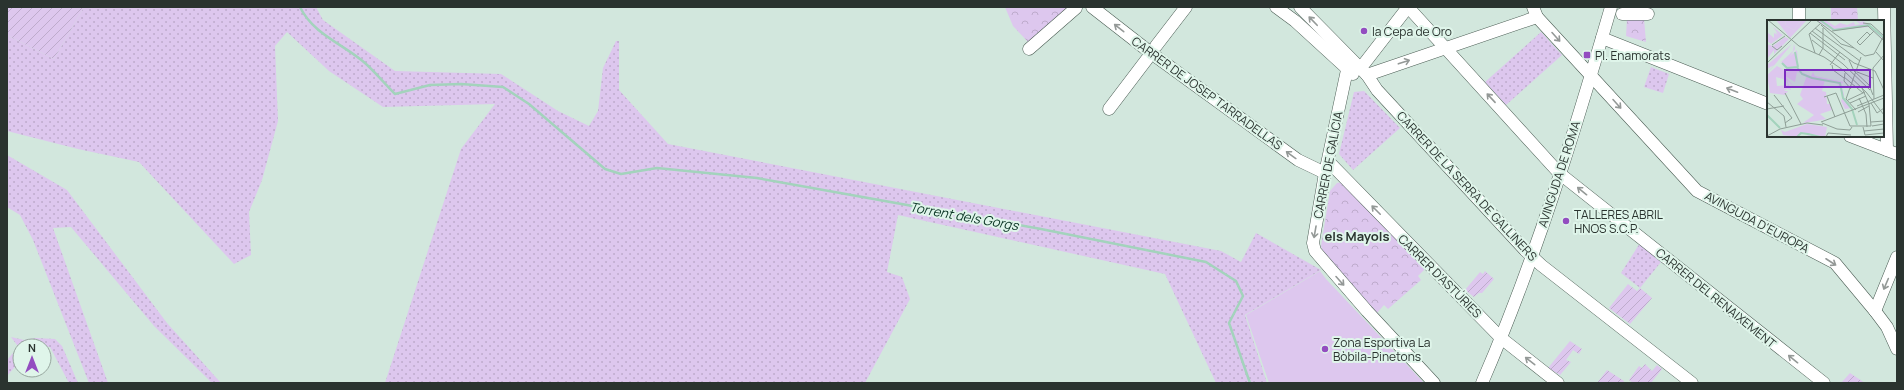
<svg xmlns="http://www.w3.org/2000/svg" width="1904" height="390" viewBox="0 0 1904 390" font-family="Manrope,sans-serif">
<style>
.grass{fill:url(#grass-dots)}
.forest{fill:url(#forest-crowns)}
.garden{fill:url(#garden-furrows)}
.pitch{fill:#ddc7ee}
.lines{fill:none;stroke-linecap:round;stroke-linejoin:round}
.stream{stroke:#a3d3bc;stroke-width:2.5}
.minor-casing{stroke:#4b5d54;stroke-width:13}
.minor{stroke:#fff;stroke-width:12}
.oneway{stroke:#949997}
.poi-dot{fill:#934dc0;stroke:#dff5ea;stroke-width:1.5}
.labels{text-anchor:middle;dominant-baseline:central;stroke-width:4;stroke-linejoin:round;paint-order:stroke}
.poi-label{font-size:12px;fill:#2a332f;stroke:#dff5ea;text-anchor:start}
.street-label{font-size:12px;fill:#2a332f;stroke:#dff5ea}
.water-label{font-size:13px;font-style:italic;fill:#093323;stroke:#dff5ea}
.neighbourhood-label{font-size:13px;font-weight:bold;fill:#2a332f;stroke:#dff5ea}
.inset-river{fill:none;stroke:#a3d3bc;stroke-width:2}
.inset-road{fill:none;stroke:#8f9f97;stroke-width:1}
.view{fill:#7b2cbf;fill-opacity:0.15;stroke:#7b2cbf;stroke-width:2}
.inset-edge{fill:none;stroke:#2a332f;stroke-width:2}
</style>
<defs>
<pattern id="grass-dots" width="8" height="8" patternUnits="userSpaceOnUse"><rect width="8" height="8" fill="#ddc7ee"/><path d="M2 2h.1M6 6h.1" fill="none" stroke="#beabcc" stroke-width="1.8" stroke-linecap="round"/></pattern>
<pattern id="forest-crowns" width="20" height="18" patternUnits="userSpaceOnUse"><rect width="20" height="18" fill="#ddc7ee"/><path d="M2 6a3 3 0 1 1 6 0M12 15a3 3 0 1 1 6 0" fill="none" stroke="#beabcc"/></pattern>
<pattern id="garden-furrows" width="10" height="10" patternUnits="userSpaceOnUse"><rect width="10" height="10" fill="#ddc7ee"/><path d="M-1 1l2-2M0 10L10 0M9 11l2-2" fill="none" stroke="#beabcc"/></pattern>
</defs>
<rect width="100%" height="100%" fill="#d2e7dd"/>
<g class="grass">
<path d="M84,7h232l7,13 72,51 106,3 57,37 31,15 9,-15 5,-43 13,-27h3v49l49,54 553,107 20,11 15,-29 65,37 -76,45 22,68h-51l-51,-109 -267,-59 -11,57 15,5 8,22 -45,84h-480l76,-234 34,-45 -112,3 -54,-36 -42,-39 -12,14 3,75 -16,59 -13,32 2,43 -17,9 -95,-102 -61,-13 -71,-18v-96l47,24z"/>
<path d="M1541,32l21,23 -56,50 -21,-23z"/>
<path d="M1651,67l18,7 -6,19 -19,-6z"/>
<path d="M1364,91l36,37 -47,42 -14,-16 15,-62z"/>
<path d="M7,155l60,35 100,133 54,60h-9l-58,-57 -83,-99 -18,1 55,155h-19l-56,-143 -13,-25 -13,-8z"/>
<path d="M1640,243l21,19 -21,26 -19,-15z"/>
<path d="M11,337l13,3 12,-2 19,1 7,7 16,37h-9l-19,-36 -30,-1v3z"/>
<path d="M13,353l7,8 -13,15v-16z"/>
</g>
<g class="forest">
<path d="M1005,7h65l-40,37 -17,-18z"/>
<path d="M1857,7l1,14h-27v-13z"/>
<path d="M1627,19h17l2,23 -20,-6z"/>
<path d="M1343,182l83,86 -8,8 3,4 -33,29 -4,-4 -7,8 -54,-61 -2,-6 9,-55 7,-8z"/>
</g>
<g class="garden">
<path d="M7,7h77l-30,52 -47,-24z"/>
<path d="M1485,271l9,8 -12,14h-3l-5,4 -9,-7 15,-18 3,2z"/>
<path d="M1628,284l9,7 3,-3 12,10 -22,26 -21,-16z"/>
<path d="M1570,341l12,8 -3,5 -6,-4 -7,10 5,2 -11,13 -12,-7z"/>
<path d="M1645,364l7,7 5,-6 5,4 -11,14h-18l-4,-3 10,-14 3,2z"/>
<path d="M1607,370l17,11 -1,2h-26z"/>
<path d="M1850,373l15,10h-24z"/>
</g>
<path class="pitch" d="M1320,271l6,8 98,104h-155l-23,-68z"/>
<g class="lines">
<path class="stream" d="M300,7c13,27 43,37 65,56 10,9 20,21 30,31l35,-9 31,-1 42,3 26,17 76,65 16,5 36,-6 100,10 284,51 165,33 30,19 7,15 -14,27 21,60"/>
<defs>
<g id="minor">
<path d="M1092,7l59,46 147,107 27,13"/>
<path d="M1276,7l19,14 58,53"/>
<path d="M1300,7l67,68 10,15 148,160 16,15 151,118"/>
<path d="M1408,7l151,166 265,210"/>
<path d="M1533,7l4,10 160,174 138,72 40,48 12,16 10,22"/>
<path d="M1799,7v14"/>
<path d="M1884,7l3,143"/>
<path d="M1622,14h26"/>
<path d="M1602,38l166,66"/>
<path d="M1156,46l30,-39"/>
<path d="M1029,49l47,-41"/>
<path d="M1360,69l48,-62"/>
<path d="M1347,70l-22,103 -12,70 2,8 52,60 67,72"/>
<path d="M1367,75l170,-58"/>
<path d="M1109,109l38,-50"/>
<path d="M1850,136l47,18"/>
<path d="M1328,161l173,177 57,45"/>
<path d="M1875,311l22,-54"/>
<path d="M1482,383c53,-122 92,-249 129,-376"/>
</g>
</defs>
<use href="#minor" class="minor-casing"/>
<use href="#minor" class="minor"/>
</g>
<defs><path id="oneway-shaft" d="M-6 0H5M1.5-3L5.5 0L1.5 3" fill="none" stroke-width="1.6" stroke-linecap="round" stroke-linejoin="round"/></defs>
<g class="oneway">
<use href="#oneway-shaft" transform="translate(1313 21) rotate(-134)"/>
<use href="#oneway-shaft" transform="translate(1119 28) rotate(-142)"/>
<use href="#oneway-shaft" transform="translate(1556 37) rotate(48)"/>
<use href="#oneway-shaft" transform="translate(1404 62) rotate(-18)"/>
<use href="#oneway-shaft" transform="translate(1732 90) rotate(-159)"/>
<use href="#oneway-shaft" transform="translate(1491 98) rotate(-133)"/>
<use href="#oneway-shaft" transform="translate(1617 104) rotate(48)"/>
<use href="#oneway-shaft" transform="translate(1291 155) rotate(-144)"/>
<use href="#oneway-shaft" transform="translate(1582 191) rotate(-141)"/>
<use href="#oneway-shaft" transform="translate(1376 210) rotate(-135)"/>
<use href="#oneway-shaft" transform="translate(1315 232) rotate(100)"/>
<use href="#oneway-shaft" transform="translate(1831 262) rotate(33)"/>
<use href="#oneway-shaft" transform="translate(1340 281) rotate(48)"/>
<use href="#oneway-shaft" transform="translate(1886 284) rotate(113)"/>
<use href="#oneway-shaft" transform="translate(1793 359) rotate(-141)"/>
<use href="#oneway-shaft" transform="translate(1530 361) rotate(-142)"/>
</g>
<g class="poi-dot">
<circle cx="1364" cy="31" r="4"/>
<rect x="1583" y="51" width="8" height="8" rx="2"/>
<circle cx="1566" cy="221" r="4"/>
<circle cx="1325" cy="349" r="4"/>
</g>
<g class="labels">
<g class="poi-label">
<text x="1372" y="31">la Cepa de Oro</text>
<text x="1595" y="55">Pl. Enamorats</text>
<text x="1574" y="214">TALLERES ABRIL<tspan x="1574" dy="14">HNOS S.C.P.</tspan></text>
<text x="1333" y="342">Zona Esportiva La<tspan x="1333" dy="14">Bòbila-Pinetons</tspan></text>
</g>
<g class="street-label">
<text transform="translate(1207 93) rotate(36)">CARRER DE JOSEP TARRADELLAS</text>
<text transform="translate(1328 165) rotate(-79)">CARRER DE GALÍCIA</text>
<text transform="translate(1559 174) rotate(-72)">AVINGUDA DE ROMA</text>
<text transform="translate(1467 186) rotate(47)">CARRER DE LA SERRA DE GALLINERS</text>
<text transform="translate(1757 222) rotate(28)">AVINGUDA D'EUROPA</text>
<text transform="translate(1440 276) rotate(45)">CARRER D'ASTÚRIES</text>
<text transform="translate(1716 298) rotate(39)">CARRER DEL RENAIXEMENT</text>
</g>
<g class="water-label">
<text transform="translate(964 216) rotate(10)">Torrent dels Gorgs</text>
</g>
<g class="neighbourhood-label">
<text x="1357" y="236">els Mayols</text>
</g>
</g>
<g transform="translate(1767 20)">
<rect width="117" height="117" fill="#d2e7dd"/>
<path d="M9,0h9l1,6 8,4 7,-10h6l-17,18zM58,0l10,6 5,-3 7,2 7,-3 -1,-2 2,5 5,-1 -5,-4 6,2 2,-1 21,15v4l-14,-13 -38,3 -14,-9zM6,7l10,8 -12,9 -4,-3v-9l7,6v-5l3,2 -2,-3 3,2zM18,17l4,2 -15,15v-4l-7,9v-15l6,2zM25,24l-20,24 -5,5 7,-8 -7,4v-4zM27,24l1,5 -5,7 7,-6 2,21 12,5 2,-4 2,4 29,6 -3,2 3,10v4l8,11 7,18 -8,-19 -6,1 -4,-8 2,-5 -6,-14 -12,-2 -3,11 4,1 1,12h3l2,6 -12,4 6,5 -9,2 -14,2 11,-8 -17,-11 6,-5 -3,-4 7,-20 -10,-3 -2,10 -10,-6 10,12 -8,-8 4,10 -4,-1 -3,2h4l-3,4 -15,-2 -3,-18 10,-9 10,6 9,-3h-8l-7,-7 12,-11zM9,57l10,3 2,5 -11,1zM40,104l20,3 -2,10 -13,-3 -6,3 3,-3 -7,-1 -4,4 -15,-2 -2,-5 4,2z" fill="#ddc7ee" fill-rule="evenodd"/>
<path d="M18,0l4,1 12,-1 -7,10 -8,-4z" fill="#ddc7ee"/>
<path class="inset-river" d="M53,0l14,10 35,-5 15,13M28,32l3,15M15,43l5,5 10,-1 5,7 10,4 28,5 3,15 9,11 5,16M0,95l13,13M41,114l12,3M30,117l4,-4 7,1"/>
<path class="inset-road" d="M1,0l31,26M49,0l49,36 9,-2 8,-15 2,2M96,3l8,1 13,12 -2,3M54,5l20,19 13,4M48,8l45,33M45,11l42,32 21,8 9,19M65,11l36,-5 14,13M43,13l35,27M103,15l-3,-3 -10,10 3,3 14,-14M45,20l31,24 27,26M5,25l13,-9M5,26l5,4 5,-4M32,26l25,11 19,13 23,22 18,23M109,32l8,9M48,33l-6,-19 12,-11M52,35l4,-7v-20M82,40l5,11 15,14 4,10M0,43l45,-43M63,45l10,-13M65,45l1,5 11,8M90,52l16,6M78,53l-1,8 7,8M77,57l19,16M95,68l7,16 2,22M18,73l16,31M7,75l18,23 -7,5M60,76l8,21M57,77l12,-4 14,33M92,78l7,16 1,13M107,79l-1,-31 11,-13M81,80l17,-8M0,82l17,14 2,11M83,83l16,-7M104,83l6,10 7,-5M90,86l27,-11M0,89l17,-3M89,90l-10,-11 15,-42M91,92l11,-6M54,102l63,-24M104,102l13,-1M55,103l15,6 13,1 2,-3M83,106h21M105,106l12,-2M96,107l2,8 19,-2M97,111l20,-2M0,116l13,-7 27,-6 16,2M59,117l2,-4 23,2"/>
<path class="view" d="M18,50h85v17h-85z"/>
<rect width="117" height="117" class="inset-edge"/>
</g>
<rect width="1904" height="390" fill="none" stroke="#2a332f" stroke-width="16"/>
<g transform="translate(32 358)"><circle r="19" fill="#dff5ea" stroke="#97a79f"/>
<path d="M0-3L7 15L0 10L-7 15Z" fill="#934dc0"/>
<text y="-6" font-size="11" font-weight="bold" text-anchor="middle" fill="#2a332f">N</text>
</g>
</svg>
